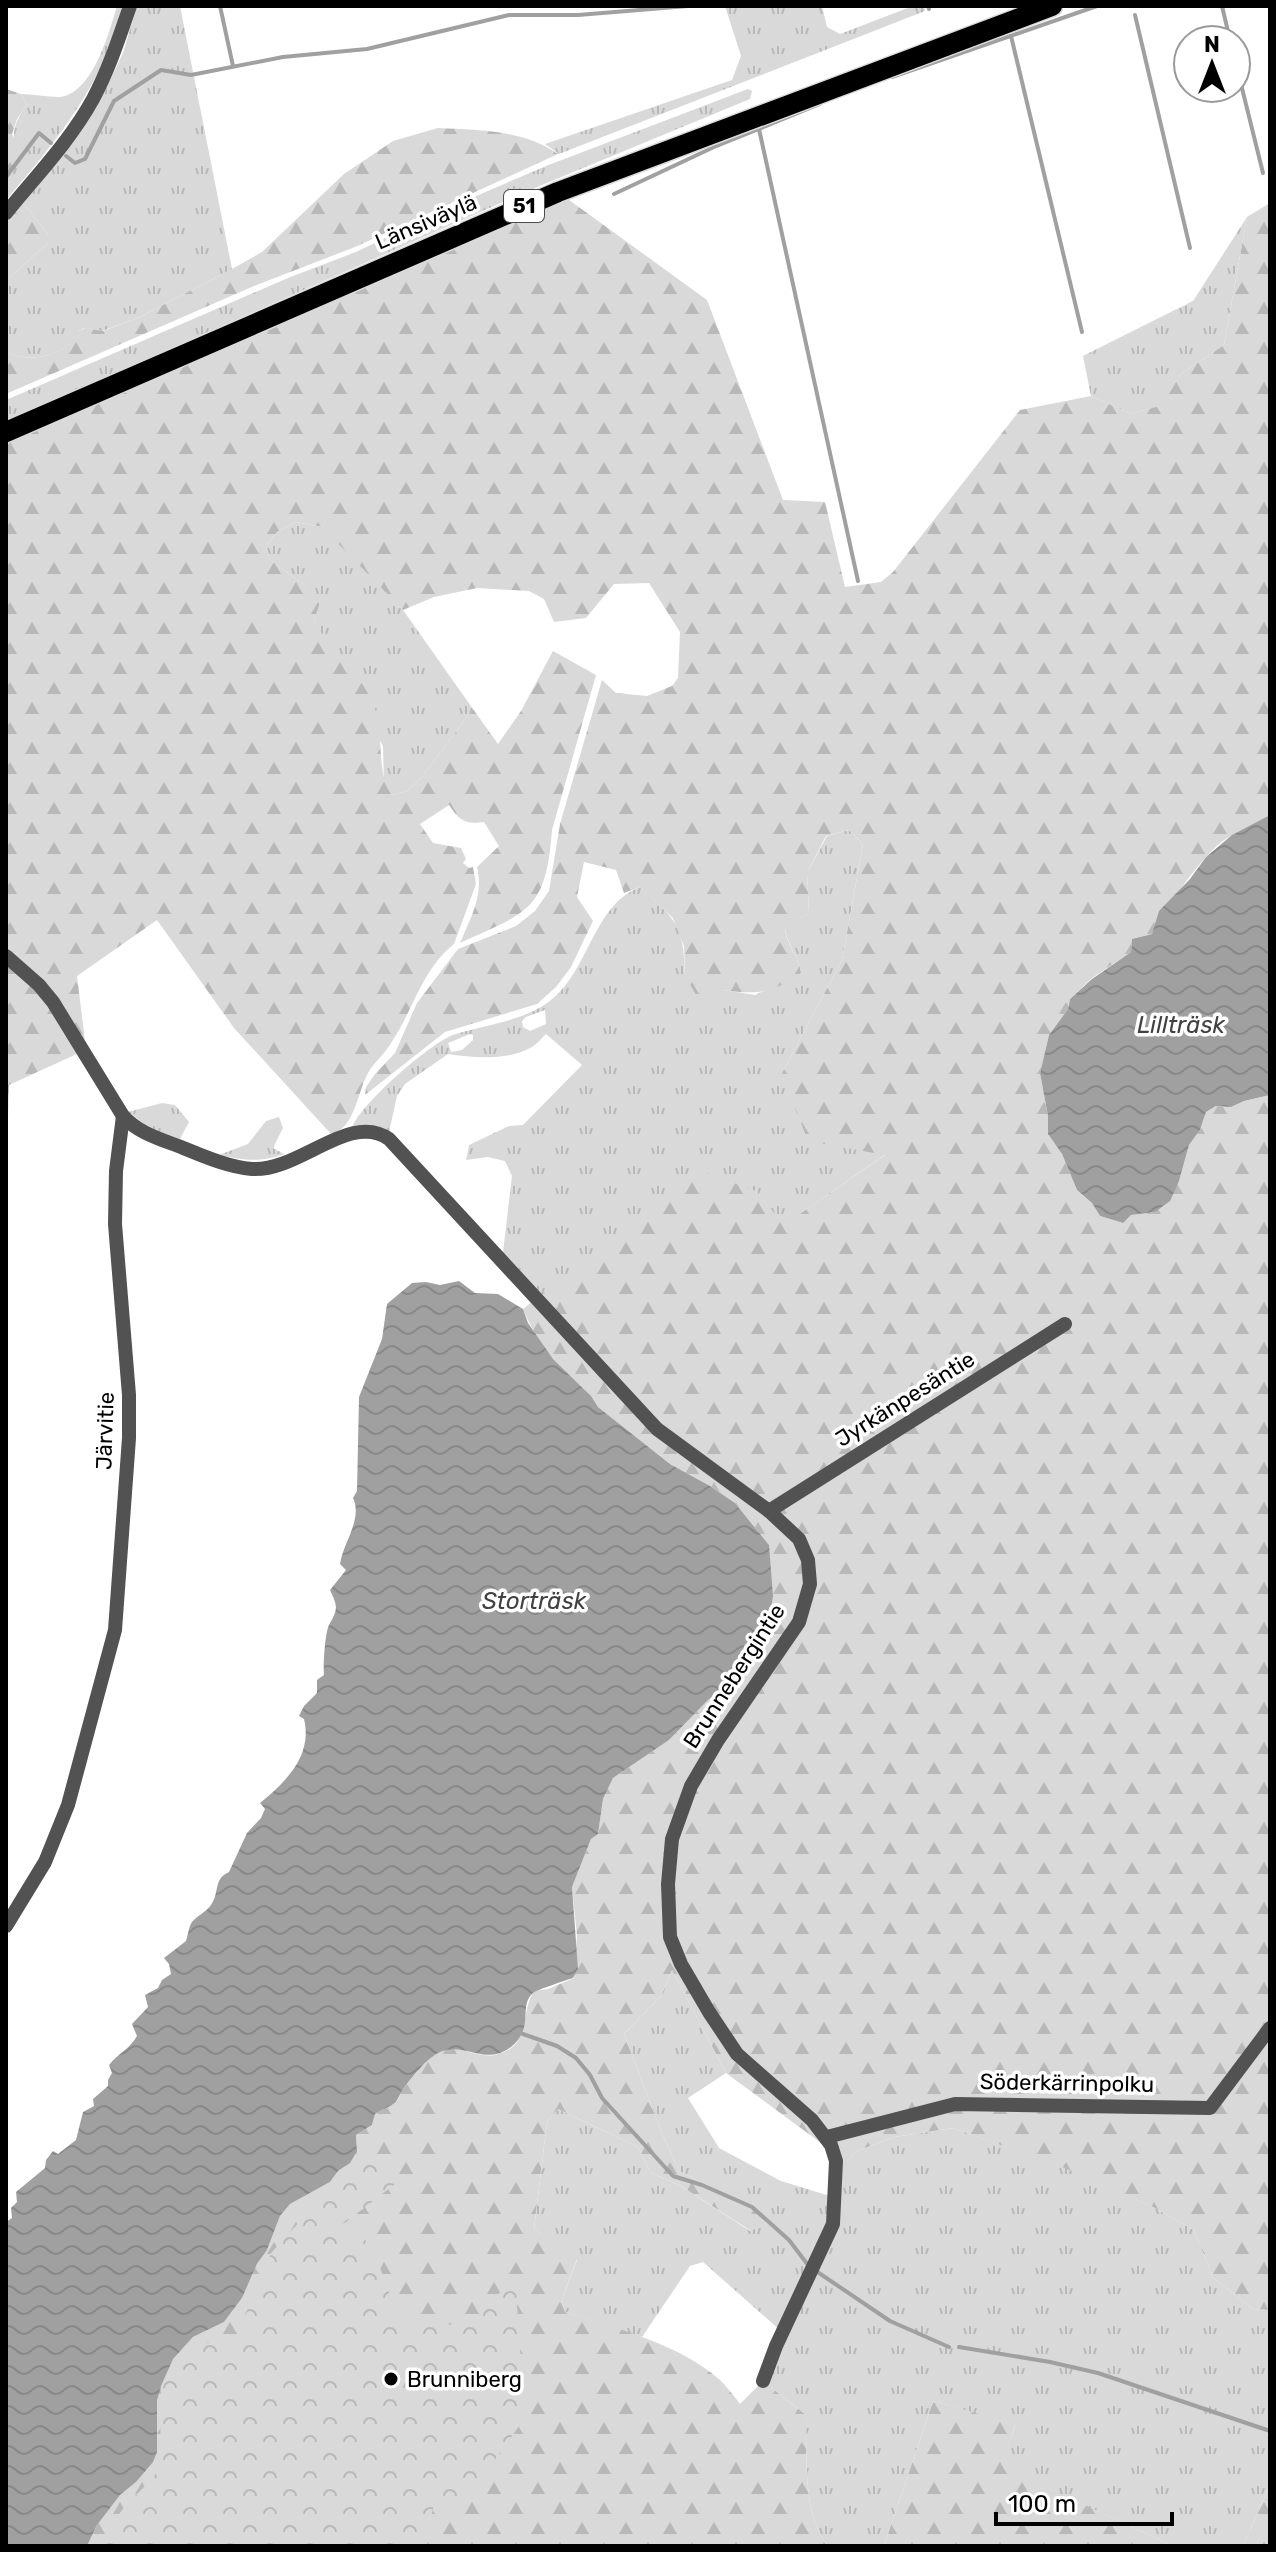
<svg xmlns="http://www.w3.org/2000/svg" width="1276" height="2552" viewBox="0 0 1276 2552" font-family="Rubik,sans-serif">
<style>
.grass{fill:url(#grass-tufts);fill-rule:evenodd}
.forest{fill:url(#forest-firs)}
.park{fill:url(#park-crowns)}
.water{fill:url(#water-waves)}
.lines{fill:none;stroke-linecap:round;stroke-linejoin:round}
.stream{stroke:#a0a0a0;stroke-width:4}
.primary-casing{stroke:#dbdbdb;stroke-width:23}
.street{stroke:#525252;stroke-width:14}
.primary{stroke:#000;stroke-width:20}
.poi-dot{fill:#000;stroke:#fff;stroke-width:3}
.labels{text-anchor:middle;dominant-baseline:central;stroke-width:7;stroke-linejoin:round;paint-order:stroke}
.shield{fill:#fff;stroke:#4c4c4c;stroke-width:2}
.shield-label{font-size:20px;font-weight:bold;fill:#000}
.street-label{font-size:22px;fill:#000;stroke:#fff}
.poi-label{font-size:22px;fill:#000;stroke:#fff;text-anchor:start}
.water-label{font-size:24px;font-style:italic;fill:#414141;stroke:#fff}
</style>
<defs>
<pattern id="grass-tufts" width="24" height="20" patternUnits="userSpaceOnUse" patternTransform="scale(2)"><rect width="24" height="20" fill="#d9d9d9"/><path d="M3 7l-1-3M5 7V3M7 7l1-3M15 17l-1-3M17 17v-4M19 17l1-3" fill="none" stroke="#b8b8b8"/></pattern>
<pattern id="forest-firs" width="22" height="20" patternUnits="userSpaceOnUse" patternTransform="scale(2)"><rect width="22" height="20" fill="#d9d9d9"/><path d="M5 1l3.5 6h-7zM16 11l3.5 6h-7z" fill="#b8b8b8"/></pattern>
<pattern id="park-crowns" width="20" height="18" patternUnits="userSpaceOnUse" patternTransform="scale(2)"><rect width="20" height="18" fill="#d9d9d9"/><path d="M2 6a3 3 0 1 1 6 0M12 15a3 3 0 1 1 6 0" fill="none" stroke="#b8b8b8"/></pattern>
<pattern id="water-waves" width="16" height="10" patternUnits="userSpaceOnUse" patternTransform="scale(2)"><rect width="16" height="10" fill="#a0a0a0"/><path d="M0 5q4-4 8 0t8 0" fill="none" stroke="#888"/></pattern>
</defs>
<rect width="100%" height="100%" fill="#fff"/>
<g class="grass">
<path d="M117,6h5c-15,74 -68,138 -116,194v-25l11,-12c-5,-27 -6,-36 10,-59l-6,-10c12,0 25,3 38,3 33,-2 50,-64 58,-91z"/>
<path d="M137,6h43l52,263 -94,49 -36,13 -18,-3 -6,3v9c-23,15 -46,24 -72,12v-71l42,-38v-9l-25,-31 80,-108 20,-42z"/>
<path d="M725,6h97l5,21 13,7 73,-28h11l1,5 -366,143 -14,-10 187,-64 9,-24z"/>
<path d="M748,89l4,2 -2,8 -208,86 -536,236v-21l282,-122 68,-26 83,-40 107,-46z"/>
<path d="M1247,217l-23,128 -43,29 -21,32 -29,8 -40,-18 -8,-40 110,-55z"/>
<path d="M296,522l26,5 19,17 62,66 70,99 -51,68 -15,14 -15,4 -8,-9 -1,-40 -69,-125 5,-19 -17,-19 -32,-23 -4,-14 11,-14z"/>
<path d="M849,830l14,14 -21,116 -60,113 104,81 -103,72 -27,-35 -225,112 -30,-34 11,-93 -7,-15 -17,-4 -22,3 3,-15 40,-19 14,-1 59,-60 -36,-31c-4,4 -9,10 -14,13 -24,14 -59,11 -84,7l-43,30 -8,12 -8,36 -38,-2c6,-23 79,-87 102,-95 30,-10 60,-12 88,-28 49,-28 48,-100 99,-120 36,33 44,37 45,88l39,15 31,5 46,-22c-2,-18 -16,-29 -16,-48l24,-12 -2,-40 20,-37zM545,1010l1,14 -16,7 -7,-4 -1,-6 4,-4zM470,1034l3,1v5l-11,10 -11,2 -3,-9z"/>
<path d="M162,1103l13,2 14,17 -9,17 -29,-10 -23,-17z"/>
<path d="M279,1117l4,11 -10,20 11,6c-25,9 -39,6 -65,1l29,-11 18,-23z"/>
<path d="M672,1970l54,103 -38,25 31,50 62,33 49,15 7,-23 20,-22 37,-14 59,-9 114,40 86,39 41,23 19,48 40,31 17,1v175l-27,61h-70l-171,-79 13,-42 -82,-24 -49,145h-56c-26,-31 -21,-92 -22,-131l-43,-34 19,-49 -79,-70 -13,4 -48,71 -77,-25 -3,-13 15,-39 -43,-31 12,-99 2,-10 10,-11 80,38 13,26 30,13 69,45 19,-9 -18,-15 -72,-36 -18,-40 -37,-97 37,-38z"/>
</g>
<g class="forest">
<path d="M6,89l15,5 6,10 -10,15 -5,15 9,19 -4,10 -11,12z"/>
<path d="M438,128c41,2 86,2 120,26l-203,93 -101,39 -248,108v-42c26,12 49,3 71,-12l1,-9 7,-3 18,3 35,-13 94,-49 30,-17 82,-78 49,-33z"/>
<path d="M565,197l142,103 76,200 42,2 20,85 36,-5 12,-10 127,-162 71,-14 40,18 28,-8 22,-32 43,-29 23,-128 23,-14v612c-16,10 -35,17 -50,28 -19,16 -58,68 -68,91l-20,5 -1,13 -39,26 -22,21 -2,10 -19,26 -9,38 8,43v18l14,20 15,36 15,13 8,13 22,7 9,-8 24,-3 24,-31 10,-36 11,-15 6,-18 10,-6 15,1 13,-6 26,-6v1215l-17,-1 -40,-31 -19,-48 -41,-23 -88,-39 -112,-40 -59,9 -37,14 -20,22 -1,-12 -15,-18 -95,-70 -54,-103 -11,26 -37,38 37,97 18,40 72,36 18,15 -18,9 -70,-45 -30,-13 -13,-26 -80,-38 -10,11 -2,10 -12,99 43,30 -15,40 3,13c50,16 115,32 155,68 7,7 14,16 20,24l23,-23 43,34c1,39 -4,100 22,131h-741l11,-23 22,-28 16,-13 21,-42v-39l3,-15 22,-37 11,-12 31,-15 18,-24 15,-34 10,-14 13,-34 10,-12 40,-22 8,-11 12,-8 7,-12 -1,-16 16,-10 3,-11c6,-4 15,-7 21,-12 2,-2 5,-9 6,-11 8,-12 22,-28 33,-37 19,-14 40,5 60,1 38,-9 24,-41 39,-64l14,-2 26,-11 3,-42 -5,-49 19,-48 7,-5 5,-35 10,-21 56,-38 39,-40 22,-15 24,-26 12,-18 3,-96 -34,-42 -25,-17 -40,-22 -72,-57c-11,-18 -30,-32 -45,-48 -12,-13 -23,-33 -30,-50l175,-139 58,21 28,34 101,-70 -77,-14 -26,-68 60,-113 21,-116 -14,-14 -23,6 -19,37 2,40 -24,13c0,19 14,29 16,47 -28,20 -45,22 -77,17l-22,16 -17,-31 -1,-29 -11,-28 -33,-31 -16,6 -8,-23 -32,-8 -7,35 16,24 -22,46 -15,20 -19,17 -92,28 -80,63 1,-8 9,-13 20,-21 22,-50 41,-54 58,-23 19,-15 14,-20 11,-67 42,-144 14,13 31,3 25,-10 6,-8 2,-46 -31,-49 -35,1 -28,34 -32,4 -10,-23 -15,-8 -52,-3 -43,9 -31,13 -81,-83 -26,-5 -19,10 -11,14 4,14 32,23 18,19 -6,19c19,33 52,55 63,94 6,25 0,61 15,80l15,-4 15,-14 51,-68 25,35 23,-33 32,-60 43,24 -44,155c-6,82 -25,82 -92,113 11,-26 24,-48 17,-76l22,-21 -15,-24c-19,3 -25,-2 -35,-17l-29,19 13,19 28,5 5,11 -3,4 6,5 4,-1 3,17 -22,60c-32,25 -41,67 -63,99 -6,11 -17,19 -23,30 -11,20 -12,52 -36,62l-98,-107 -77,-108 -80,56 9,73 -80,-99v-511z"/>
<path d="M23,203l25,31v9l-42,38v-59z"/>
<path d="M6,959l35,32 38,62 -70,32 -3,96z"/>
<path d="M933,2401l82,23 -12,43 170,79h-289z"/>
<path d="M1270,2485v61h-27z"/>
</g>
<path class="park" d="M359,2144l41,32 -1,5 -57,44 30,20 23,64 21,17 53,-2 46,-47 10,141 -60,83 -30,-2 -10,47h-327l26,-39 30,-30 6,-15 1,-92c14,-29 44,-26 73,-29l37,-88 63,-69z"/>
<g class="water">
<path d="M1270,815v280l-26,6 -13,6 -15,-1 -10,6 -6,18 -11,15 -10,36 -9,20 -15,11 -24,3 -8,8 -23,-7 -8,-13 -15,-13 -15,-36 -14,-20v-18l-8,-43 9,-38 19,-26 2,-10 22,-20 39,-27 1,-13 20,-5 7,-23 31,-32 16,-22 26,-22z"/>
<path d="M459,1281l16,12 23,1 25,15 5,14 25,36 38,37 7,11 72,57 40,22 25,17 34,42 4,51 -7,45 -12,18 -24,26 -22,15 -39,40 -56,38 -10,21 -5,35 -7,5 -19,48 6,82 -5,9c-6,2 -37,12 -40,15 -15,13 2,35 -22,54 -26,20 -47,-6 -71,5 -12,5 -30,27 -38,39 -1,2 -5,9 -6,11 -6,5 -15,8 -21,12l-3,11 -16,10 1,16 -7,12 -12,8 -8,11 -40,22 -10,12 -13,34 -10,14 -15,34 -18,24 -31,15 -20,22 -12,27 -4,15v51l-4,10 -17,20 -16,13 -23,30 -10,21h-81v-324l6,-4 -1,-10 6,-6 -1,-10 29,-24 1,-8 7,-9 5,3 18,-14 7,-28 11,-6 -1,-7 15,-13v-6l4,-7 -3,-8c9,-12 20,-15 28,-29l-5,-12 16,-17 -3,-12 13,-7 4,-8 9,-6 -2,-10 -5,-6 22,-17c2,-6 3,-15 6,-19 5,-6 14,-10 19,-17 9,-13 2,-26 18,-33l18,-39 14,-15 4,-9 -5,-6c26,-21 53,-48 44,-84l-5,-3 5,-10 13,-13v-13l7,-5c-1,-10 1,-42 5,-50 9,-16 9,-18 1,-35l16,-20 -6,-6c3,-21 23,-45 13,-66l4,-7 2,-94 23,-58 5,-35 25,-21 14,-1 14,3z"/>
</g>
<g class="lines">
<g class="stream">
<path d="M220,6l13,60"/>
<path d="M928,6l1,3"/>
<path d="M1222,6l8,34"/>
<path d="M1135,15l55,233"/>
<path d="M1011,36l71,296"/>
<path d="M1236,64l27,109"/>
<path d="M892,77l205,-71"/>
<path d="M759,129l99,452"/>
<path d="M66,156l9,7 10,-4 29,-58 47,-31 30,5 92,-18 84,-8 142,-34h69l110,-9"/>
<path d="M6,177l33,-44 12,10"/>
<path d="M614,194l100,-47 106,-43"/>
<path d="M523,2034l34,12 19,12 14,17 12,23 71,78 29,9 50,22 37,33 19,25"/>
<path d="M816,2271l74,50 59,26"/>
<path d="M959,2347l91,15 48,11 172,58"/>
</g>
<defs>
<path id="primary" d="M6,432l552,-240 494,-186"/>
</defs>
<use href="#primary" class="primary-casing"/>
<g class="street">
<path d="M6,213c30,-37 64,-72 87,-114 16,-30 26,-61 37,-93"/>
<path d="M6,956l33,29 14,17 70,114c15,17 37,23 58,31 22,9 47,20 71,22 47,3 98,-58 137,-30l268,290 112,82 30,28 9,21 2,24 -11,38 -81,118 -27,46 -19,53 -4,45 2,53 11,27 28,48 28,42 75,66 19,25 5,16 -3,63 -57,122 -13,35"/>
<path d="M769,1511l296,-187"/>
<path d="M6,1926l39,-64 23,-57 47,-175 14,-192v-43l-14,-171 1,-53 7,-55"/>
<path d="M827,2137l128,-33 255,4 60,-80"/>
</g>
<use href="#primary" class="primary"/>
</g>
<circle class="poi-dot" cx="391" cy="2379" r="8"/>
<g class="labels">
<rect class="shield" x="504" y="190" width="40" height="32" rx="6"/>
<g class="shield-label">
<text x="524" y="206">51</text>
</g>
<g class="street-label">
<text transform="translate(426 222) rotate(-23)">Länsiväylä</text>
<text transform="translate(905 1399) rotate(-32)">Jyrkänpesäntie</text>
<text transform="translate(105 1431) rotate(-88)">Järvitie</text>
<text transform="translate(734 1676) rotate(-57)">Brunnebergintie</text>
<text transform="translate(1067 2083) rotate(1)">Söderkärrinpolku</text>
</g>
<g class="poi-label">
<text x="407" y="2379">Brunniberg</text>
</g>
<g class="water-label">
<text x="1181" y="1025">Lillträsk</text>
<text x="534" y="1601">Storträsk</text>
</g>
</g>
<rect width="1276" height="2552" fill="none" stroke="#000000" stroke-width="16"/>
<g transform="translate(1212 64)"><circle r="38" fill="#ffffff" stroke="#999999" stroke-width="2"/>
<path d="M0-6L14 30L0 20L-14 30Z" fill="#000000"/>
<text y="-12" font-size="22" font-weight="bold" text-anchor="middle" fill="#000000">N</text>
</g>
<path d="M996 2512v12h176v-12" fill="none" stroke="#000000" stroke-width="4"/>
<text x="1008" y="2512" font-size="24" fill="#000000" stroke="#ffffff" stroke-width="6" paint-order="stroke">100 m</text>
</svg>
